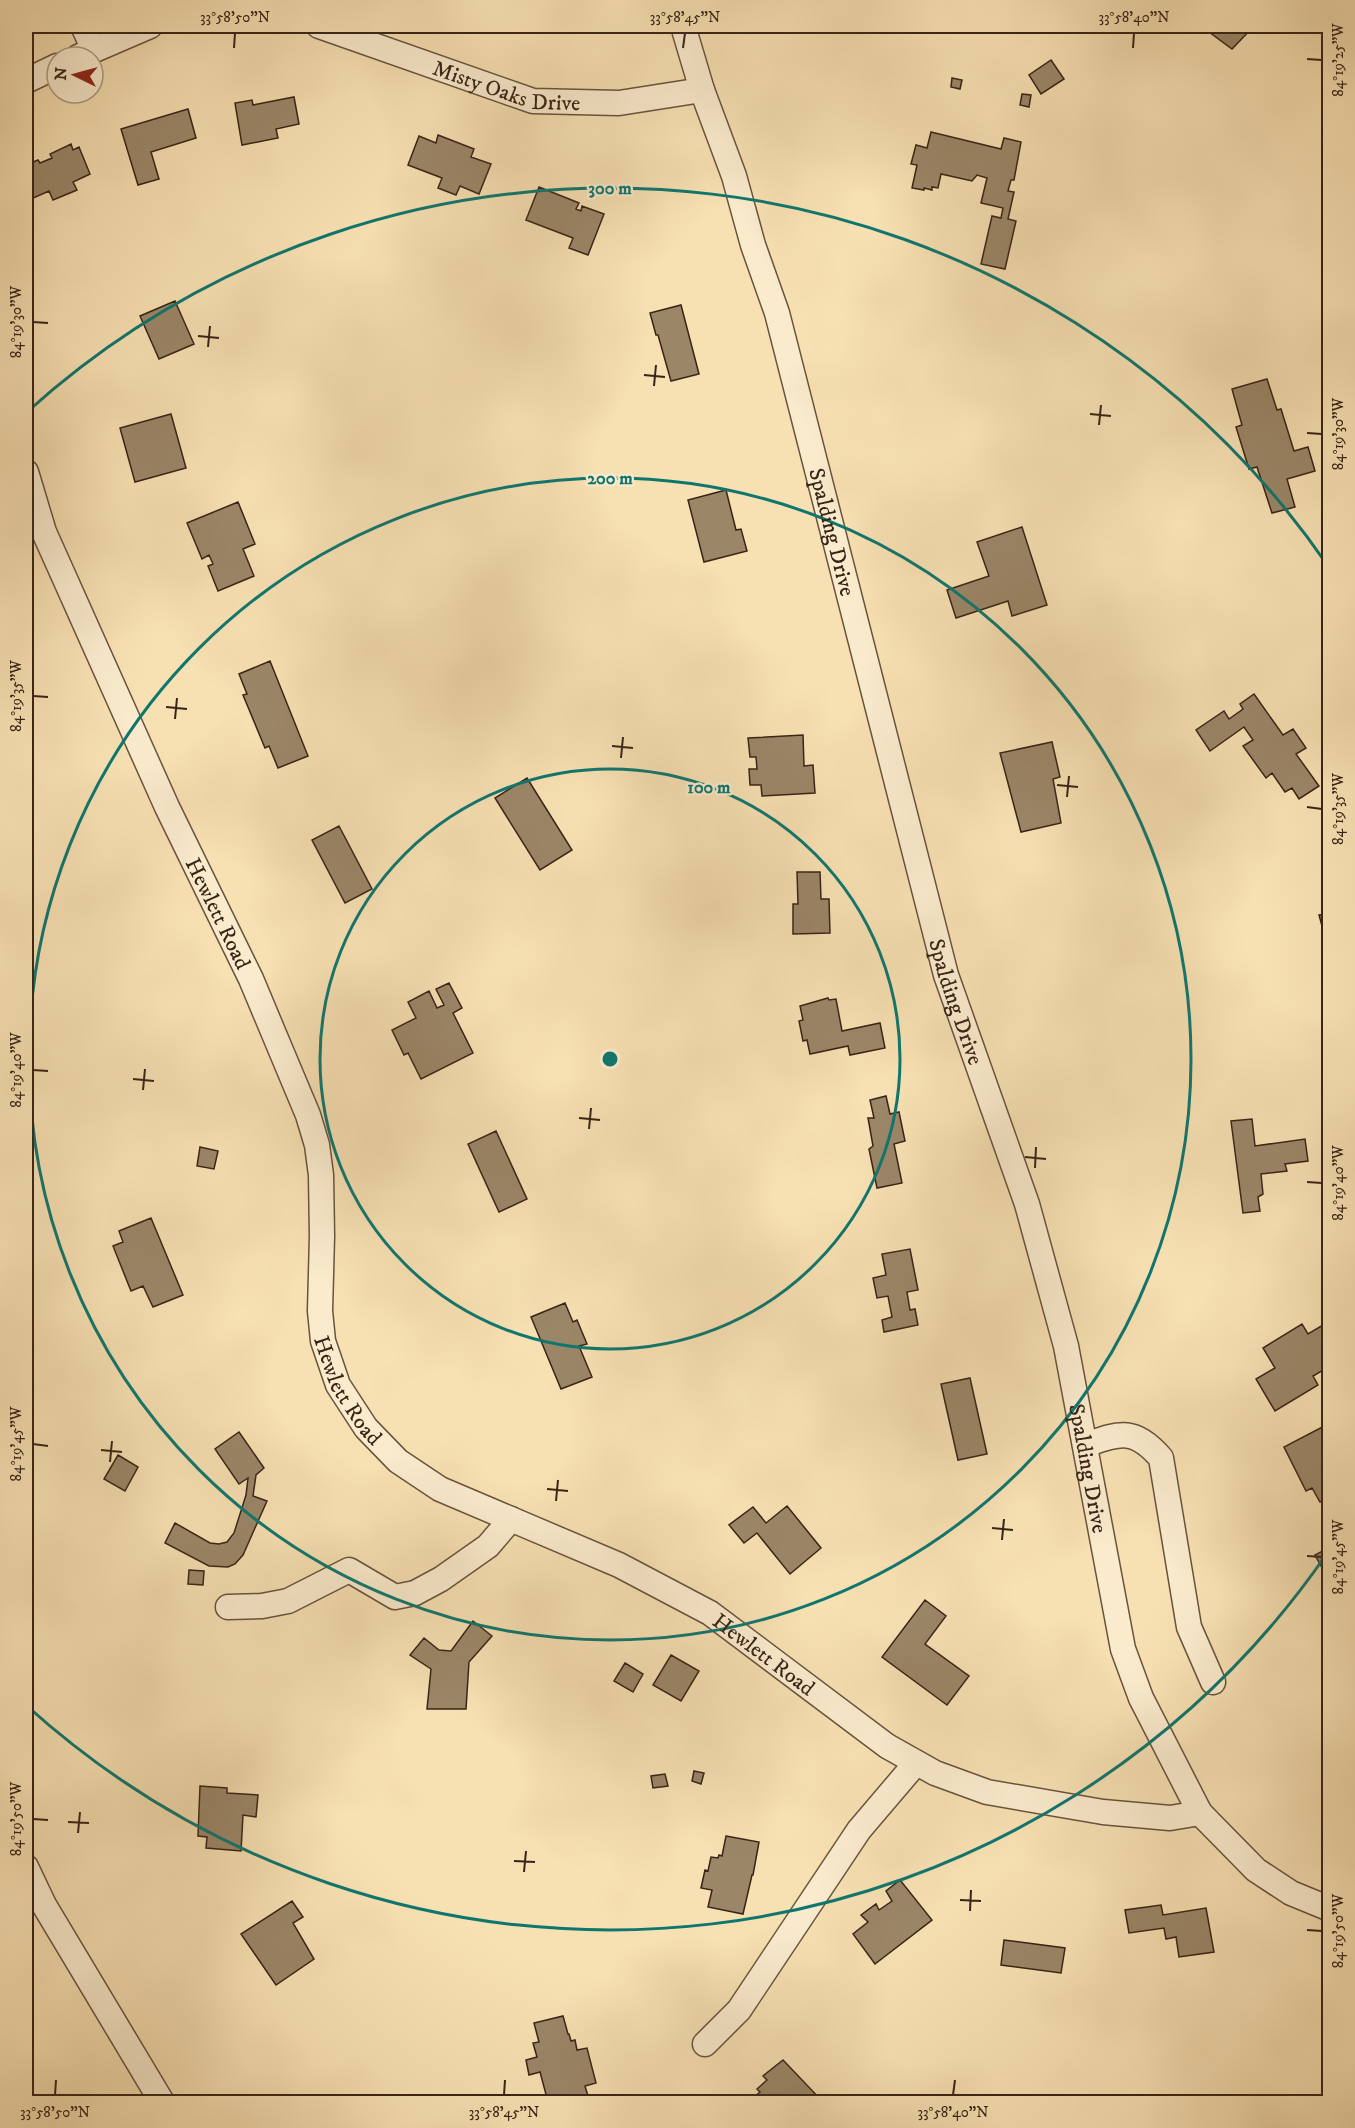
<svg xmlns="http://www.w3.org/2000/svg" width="1355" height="2128" font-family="'IM FELL DW Pica',serif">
<rect width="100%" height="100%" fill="#f7e0b2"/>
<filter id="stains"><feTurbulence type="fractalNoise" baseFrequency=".00333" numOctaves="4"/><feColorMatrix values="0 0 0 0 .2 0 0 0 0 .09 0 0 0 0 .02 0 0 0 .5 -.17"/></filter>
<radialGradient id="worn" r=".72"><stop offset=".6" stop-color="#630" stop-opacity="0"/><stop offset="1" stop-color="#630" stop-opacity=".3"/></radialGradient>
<!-- building -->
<path fill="#9b8668" stroke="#382417" stroke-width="1.5" d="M1201 26H1254L1232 49Z
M1051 60 1064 79 1041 94 1029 75Z
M952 78 962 80 960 89 951 87Z
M1022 94 1031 95 1029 107 1020 105Z
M294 97 299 124 276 129 278 138 242 145 235 103 252 100 253 105Z
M188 109 196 138 151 152 159 179 138 185 121 129Z
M931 132 1001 149 1004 138 1021 142 1014 180H1011L1008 191 1014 192 1008 219 1016 221 1005 269 981 264 992 216 1001 218 1003 208 981 203 987 178 977 175 972 181 941 174 938 188 932 187V190L924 188V190L912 188 917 165 911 164 916 145 927 148Z
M438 135 474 149 471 157 491 164 479 194 460 186 456 195 438 188 442 178 408 165 419 136 436 143Z
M71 144 73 150 79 147 90 174 73 182 77 190 53 200 49 191 31 199 26 187V165L38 160 40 163 52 158 50 154Z
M539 187 579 203 576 209 581 211 582 206 604 214 588 255 569 248 573 238 526 220Z
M175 301 194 344 159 359 140 316Z
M681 305 699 374 671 381 658 335H656L650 313Z
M1267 379 1277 410 1281 409 1294 451 1308 447 1315 471 1287 479 1295 507 1272 513 1257 467 1249 469 1236 427 1242 425 1232 389Z
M171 414 186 468 135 482 120 428Z
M726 490 736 530 741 529 747 551 704 562 688 500Z
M238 502 255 544 243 549 254 576 218 591 208 566 213 564 209 555 202 559 187 523Z
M1022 527 1047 605 1012 616 1008 601 956 618 947 590 989 576 977 542Z
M270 661 308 756 278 768 269 746 265 748 243 695 247 694 239 674Z
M1254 694 1283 735 1293 729 1306 748 1296 754 1319 786 1299 799 1292 788 1285 792 1272 773 1266 778 1243 746 1253 740 1244 727 1210 751 1196 730 1224 711 1229 719 1243 709 1240 704Z
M803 735 804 766 813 765 815 793 762 796 761 785H750L749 769H757L756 757H750L748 738Z
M1052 742 1060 777 1053 779 1061 823 1021 832 1000 753Z
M527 778 572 850 540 870 495 798Z
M339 826 372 889 345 903 312 840Z
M797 872H820L821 899H829L830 933 793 934V904H798Z
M1330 914V956L1319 915Z
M449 983 462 1008 453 1013 473 1053 421 1079 408 1053 404 1055 392 1030 416 1018 408 1002 429 991 437 1008 444 1005 436 989Z
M828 998 829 1000 836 999 842 1031 880 1023 885 1048 850 1055 848 1046 810 1054 807 1040 803 1041 799 1021 803 1020 800 1006Z
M886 1096 890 1114 899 1112 905 1141 894 1144 902 1183 877 1188 869 1149 873 1146 868 1118H874L870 1100Z
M1252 1119 1255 1146 1305 1139 1308 1161 1285 1164 1287 1171 1261 1174 1263 1194 1258 1197 1260 1211 1243 1213 1231 1121Z
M496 1131 527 1199 499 1212 468 1144Z
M200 1147 218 1151 214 1169 197 1166Z
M151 1218 183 1295 153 1307 143 1286 131 1291 113 1246 123 1242 119 1231Z
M910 1249 918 1290 907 1292 910 1310 915 1309 918 1325 884 1332 882 1320 892 1317 888 1296 877 1298 873 1278 886 1275 882 1254Z
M565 1303 573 1322 577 1320 587 1344 579 1346 592 1377 561 1389 531 1317Z
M1328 1322 1330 1366 1313 1376 1318 1385 1275 1411 1256 1379 1275 1368 1263 1348 1302 1324 1308 1334Z
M970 1378 987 1454 958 1460 941 1384Z
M1330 1423V1497L1320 1502 1312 1488 1306 1491 1284 1447Z
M239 1432 264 1468 256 1475 253 1496 267 1501 243 1555 235 1564 228 1567 209 1566 165 1543 175 1523 210 1543 219 1544 227 1542 234 1533 246 1495 248 1478 239 1484 215 1449Z
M118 1455 138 1467 125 1491 104 1479Z
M787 1506 821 1548 790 1574 757 1533 744 1543 729 1525 753 1507 766 1523Z
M1330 1547V1582L1315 1555Z
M189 1570 204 1571 203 1585 188 1584Z
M925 1600 946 1616 925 1644 969 1676 947 1705 882 1657Z
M473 1621 492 1636 469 1662 466 1709H427L431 1669 410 1655 424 1638 439 1650 451 1651Z
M671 1655 699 1671 681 1701 653 1685Z
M625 1663 643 1674 633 1692 614 1681Z
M694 1771 704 1773 701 1784 692 1781Z
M665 1774 668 1786 653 1788 651 1776Z
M200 1786 227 1788V1793L258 1795 256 1817 243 1815 241 1851 206 1848 207 1837 198 1836Z
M726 1836 759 1842 753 1875H752L743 1914 708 1907 712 1890 701 1888 705 1870 708 1871 711 1857 718 1858 719 1855 722 1856Z
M900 1880 932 1920 875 1964 853 1934 868 1922 861 1915 876 1904 879 1910 892 1901 886 1891Z
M292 1901 303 1917 293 1923 314 1959 276 1985 241 1934Z
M1161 1905 1163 1915 1206 1908 1214 1952 1179 1957 1176 1937 1166 1939 1164 1928 1129 1933 1125 1910Z
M1004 1940 1065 1948 1061 1973 1001 1965Z
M563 2016 568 2034H569L571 2041 575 2040 577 2050 587 2048 596 2083 585 2086 588 2096 548 2102 540 2072 529 2075 526 2060 537 2057 533 2043 539 2042 534 2023Z
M783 2060 823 2102H748L760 2092 757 2089 767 2080 763 2076Z
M1126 2095 1132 2102H1116Z"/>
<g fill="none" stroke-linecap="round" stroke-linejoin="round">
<!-- minor casing -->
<g stroke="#68533e" stroke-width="27">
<g id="minor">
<path d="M83 26 94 50"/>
<path id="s1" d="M319 26 533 101 619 103 702 90"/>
<path id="s2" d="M683 26 702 90 734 176 753 245 777 313 946 975 1027 1204 1066 1346 1123 1649 1141 1698 1200 1813 1256 1870 1291 1893 1330 1909"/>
<path d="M78 57 150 26"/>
<path d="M26 81 57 66"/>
<path id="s3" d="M26 472 44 532 167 807 251 979 308 1115 317 1145 321 1175 322 1236 320 1311 323 1341 338 1385 366 1428 398 1461 440 1489 619 1565 710 1613 887 1746 935 1773 987 1792 1103 1812 1170 1818 1200 1813"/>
<path d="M1085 1445C1120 1433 1134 1427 1161 1458L1189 1627 1213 1682"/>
<path d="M228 1607 262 1606 288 1601 349 1570 395 1597 415 1593 441 1579 488 1546 511 1519"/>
<path d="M26 1867 44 1905 162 2102"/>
<path d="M705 2044 739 2010 859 1830 916 1763"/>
</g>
</g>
<!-- minor -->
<use href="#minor" stroke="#faebcd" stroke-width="24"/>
</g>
<!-- ticks -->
<path fill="none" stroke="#382417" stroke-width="2" d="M234 48 235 33M683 48 685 33M1133 48 1134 33M1307 59 1322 60M33 322 48 323M198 336 219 338M208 347 210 326M644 375 665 377M654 386 656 365M1090 414 1111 416M1099 425 1101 405M1307 433 1322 434M33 696 48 697M166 707 187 709M175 719 177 698M612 746 633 748M621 758 623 737M1057 785 1078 787M1067 797 1069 776M1307 807 1322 809M33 1070 48 1071M133 1079 154 1081M143 1090 145 1069M579 1118 600 1120M589 1129 591 1108M1025 1157 1046 1159M1035 1168 1036 1147M1307 1182 1322 1183M33 1444 48 1446M101 1450 122 1452M110 1462 112 1441M547 1489 568 1491M556 1501 558 1480M992 1528 1013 1530M1002 1540 1004 1519M1307 1556 1322 1557M33 1819 48 1820M68 1822 89 1823M78 1833 80 1812M514 1861 535 1862M524 1872 526 1851M960 1900 981 1901M970 1911 971 1890M1307 1930 1322 1931M55 2095 56 2080M504 2095 505 2080M953 2095 955 2080"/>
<!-- distance rings -->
<g fill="none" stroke="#0f766e" stroke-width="3">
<circle cx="610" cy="1059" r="290"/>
<circle cx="610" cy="1059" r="581"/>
<path d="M1328 1552A871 871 0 0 1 27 1706M27 412A871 871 0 0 1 1328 566"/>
</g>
<g text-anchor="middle" stroke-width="4.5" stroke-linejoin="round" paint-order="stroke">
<!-- street labels -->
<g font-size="22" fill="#382417" stroke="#faebcd">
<text dy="8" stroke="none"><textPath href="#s1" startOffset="198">Misty Oaks Drive</textPath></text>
<text dy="8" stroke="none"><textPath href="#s2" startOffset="528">Spalding Drive</textPath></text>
<text dy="8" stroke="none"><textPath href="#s3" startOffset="482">Hewlett Road</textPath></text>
<text dy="8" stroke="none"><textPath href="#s2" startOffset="1014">Spalding Drive</textPath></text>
<text dy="8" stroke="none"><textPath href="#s3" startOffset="986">Hewlett Road</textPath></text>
<text dy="8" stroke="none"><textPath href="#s2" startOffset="1500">Spalding Drive</textPath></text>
<text dy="8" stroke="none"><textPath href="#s3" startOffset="1490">Hewlett Road</textPath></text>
</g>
</g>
<circle cx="610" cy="1059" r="9" fill="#0f766e" stroke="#faebcd" stroke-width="3"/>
<g font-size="18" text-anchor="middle" font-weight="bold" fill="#0f766e" stroke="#faebcd" stroke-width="4.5" stroke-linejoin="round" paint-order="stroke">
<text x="610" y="194">300 m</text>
<text x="610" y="484">200 m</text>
<text x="709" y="793">100 m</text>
</g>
<!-- margin -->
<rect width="1355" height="2128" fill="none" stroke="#f7e0b2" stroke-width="66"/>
<!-- north arrow -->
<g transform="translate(75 75) rotate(275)"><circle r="28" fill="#faebcd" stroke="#ac9b84" stroke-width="1.5"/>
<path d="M0-4.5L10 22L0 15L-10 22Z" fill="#8f2418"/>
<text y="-9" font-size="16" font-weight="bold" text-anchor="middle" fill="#382417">N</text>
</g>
<rect x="33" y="33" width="1289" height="2062" fill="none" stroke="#382417" stroke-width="2"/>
<g font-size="15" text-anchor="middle" fill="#382417">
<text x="235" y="22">33°58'50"N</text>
<text x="685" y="22">33°58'45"N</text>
<text x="1134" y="22">33°58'40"N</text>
<text transform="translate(1338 60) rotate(-90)" y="5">84°19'25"W</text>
<text transform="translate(16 322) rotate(-90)" y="5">84°19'30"W</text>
<text transform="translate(1338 434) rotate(-90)" y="5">84°19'30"W</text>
<text transform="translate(16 696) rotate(-90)" y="5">84°19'35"W</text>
<text transform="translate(1338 809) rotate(-90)" y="5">84°19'35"W</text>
<text transform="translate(16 1070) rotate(-90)" y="5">84°19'40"W</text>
<text transform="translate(1338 1183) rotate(-90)" y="5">84°19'40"W</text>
<text transform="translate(16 1444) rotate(-90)" y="5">84°19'45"W</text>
<text transform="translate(1338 1557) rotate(-90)" y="5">84°19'45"W</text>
<text transform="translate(16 1819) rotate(-90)" y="5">84°19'50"W</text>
<text transform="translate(1338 1931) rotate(-90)" y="5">84°19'50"W</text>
<text x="55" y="2117">33°58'50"N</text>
<text x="504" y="2117">33°58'45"N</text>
<text x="953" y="2117">33°58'40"N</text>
</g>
<rect width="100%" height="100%" filter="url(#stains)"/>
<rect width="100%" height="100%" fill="url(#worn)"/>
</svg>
